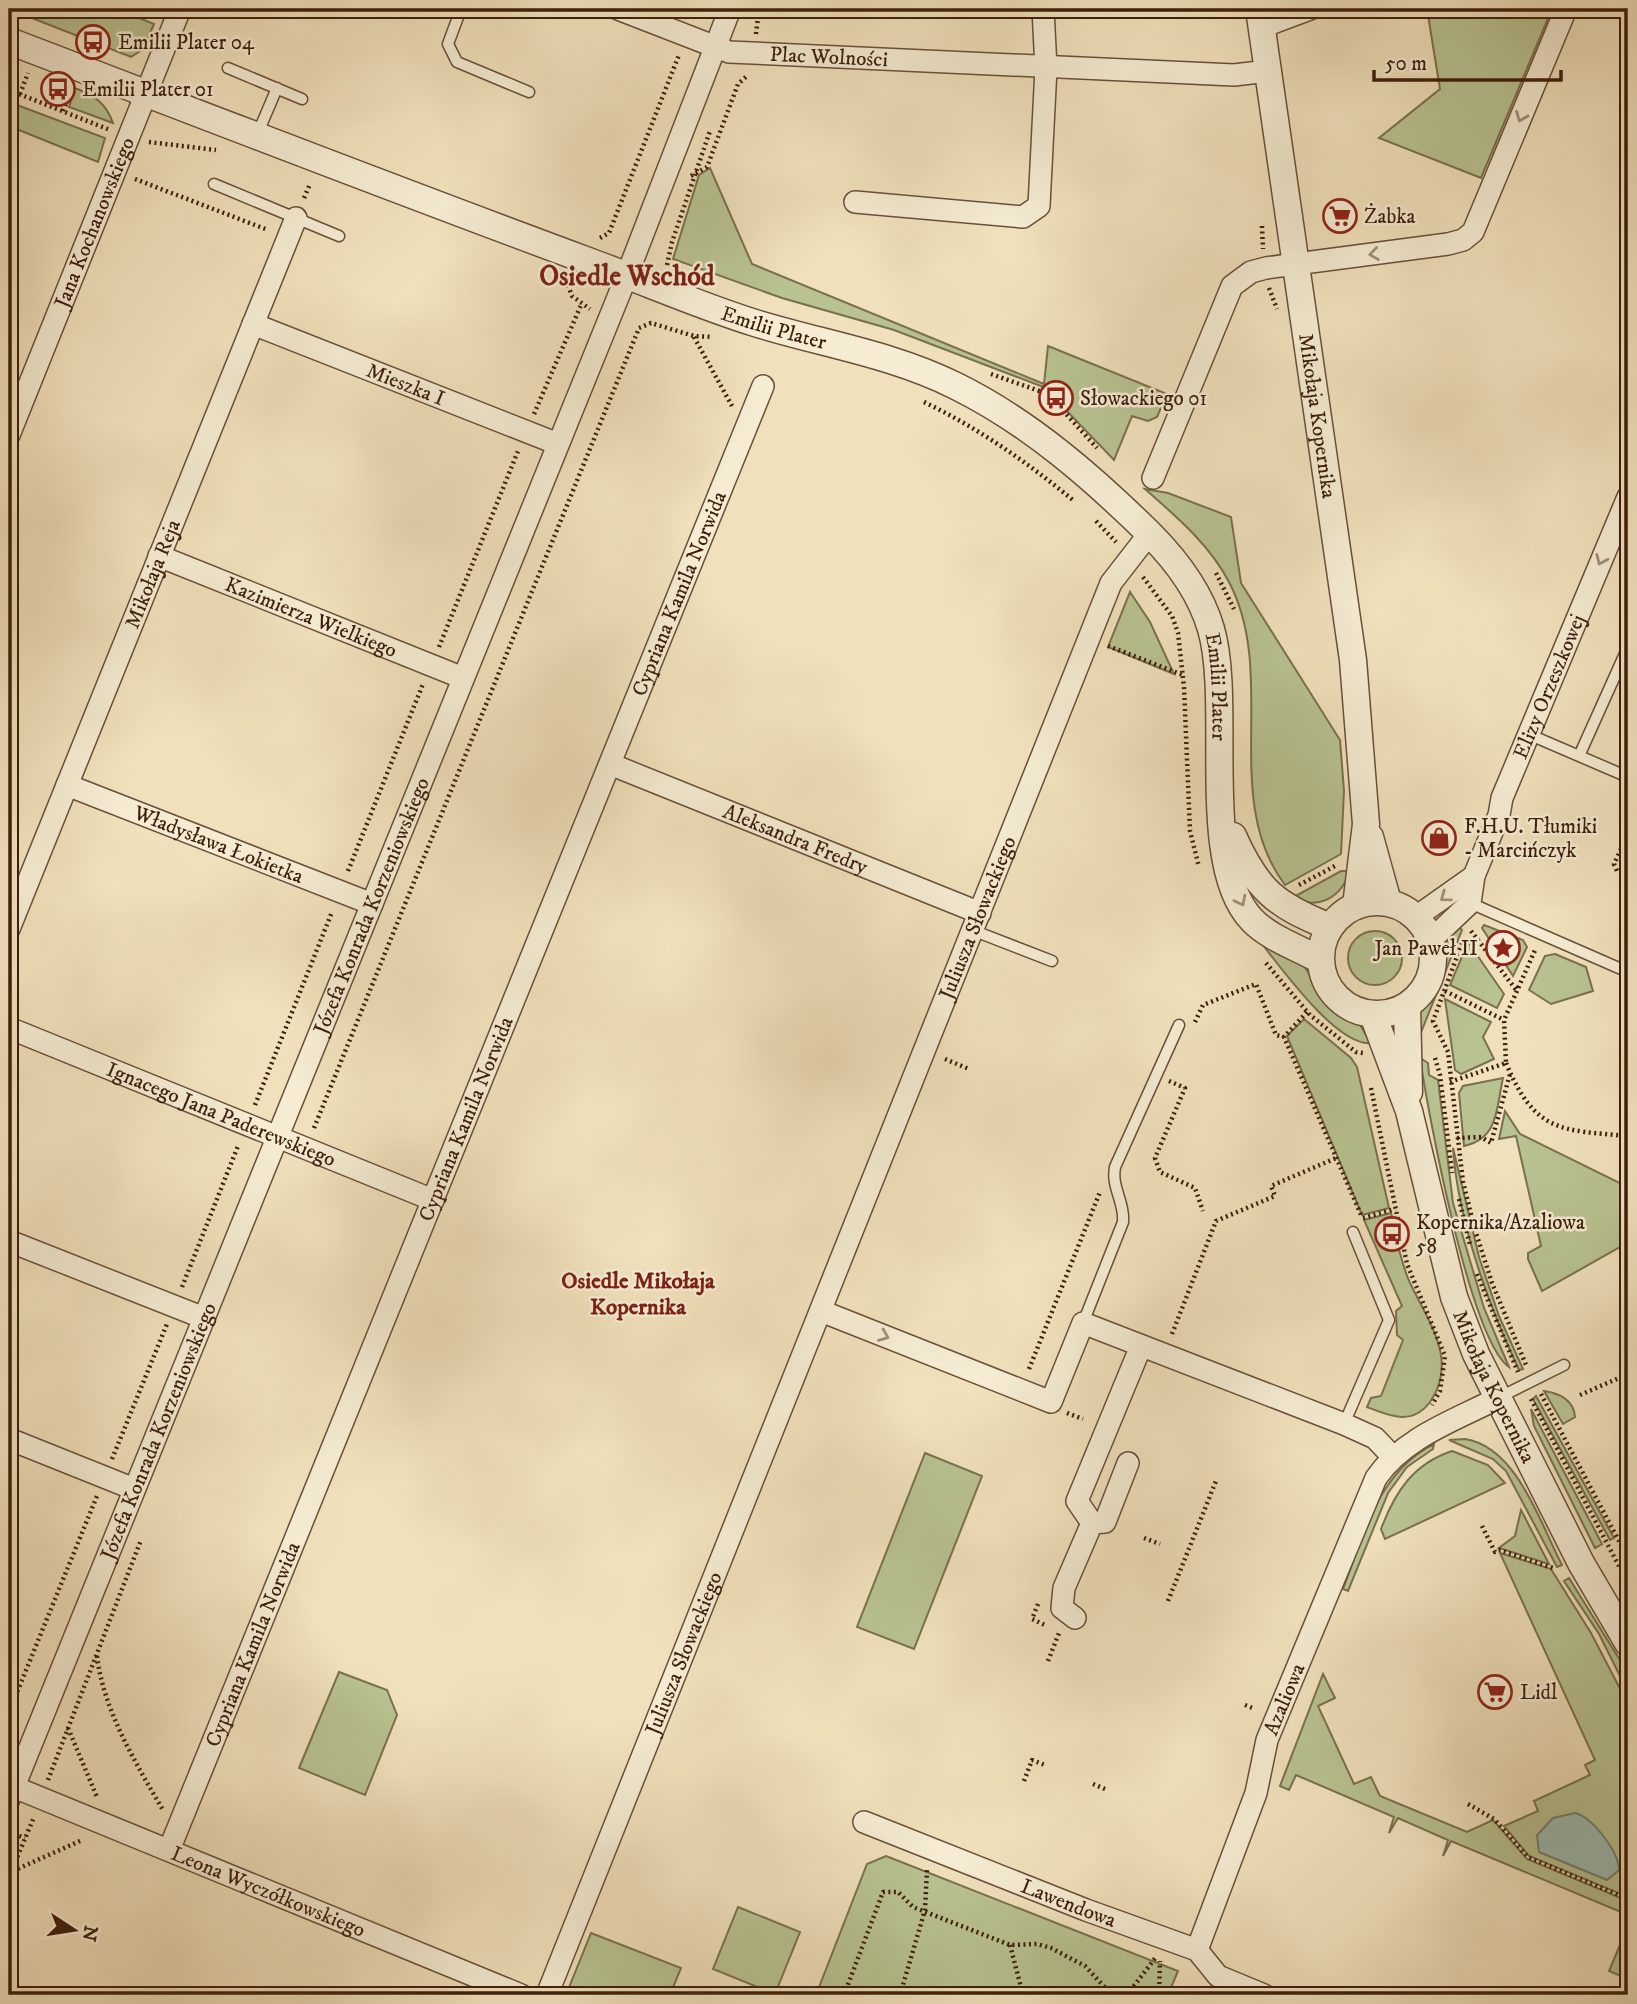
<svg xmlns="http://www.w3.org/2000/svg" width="1637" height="2004" font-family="'IM FELL DW Pica',serif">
<rect width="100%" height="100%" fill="#f0e1bc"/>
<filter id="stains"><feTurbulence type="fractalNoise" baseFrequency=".00286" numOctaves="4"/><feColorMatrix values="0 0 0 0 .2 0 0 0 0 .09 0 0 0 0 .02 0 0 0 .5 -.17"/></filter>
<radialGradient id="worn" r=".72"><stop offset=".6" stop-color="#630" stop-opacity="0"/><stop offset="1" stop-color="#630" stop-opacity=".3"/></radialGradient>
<!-- green -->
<path fill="#b8c391" stroke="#7a704f" stroke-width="2" d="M9 9H117L154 24 143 49 131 57Z
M1427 9H1552L1481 178 1379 138 1440 89Z
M75 88C95 96 106 103 113 123L69 107Z
M9 102 105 138 98 162 9 126Z
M710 168 752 264 1044 384 1048 346 1167 394 1157 417 1148 421 1132 416 1114 460 1065 409 1068 404 1046 388 894 330 782 298 673 259 699 175Z
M1145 489 1168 493 1231 517 1241 583 1340 740 1344 791 1341 854 1285 885C1220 799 1278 678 1230 584 1211 546 1177 517 1145 489Z
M1130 592 1150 622 1174 674 1108 647Z
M1341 871H1350C1341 898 1319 910 1292 898Z
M1484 925 1523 940 1527 947 1513 976 1482 928Z
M1459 927 1462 930 1420 1035 1417 1015 1436 982 1448 939Z
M1348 958a27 27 0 1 1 54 0a27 27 0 1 1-54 0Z
M1468 942 1504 994 1497 1008 1450 985Z
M1262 944 1302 963 1327 1001 1360 1025 1371 1043C1338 1047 1282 969 1262 944Z
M1555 954 1586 967 1593 991 1551 1004 1529 990 1545 956Z
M1445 999 1491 1022 1483 1037 1494 1059 1461 1074 1455 1070Z
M1304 1019 1351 1058 1357 1067 1389 1208 1362 1215 1287 1036Z
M1420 1058 1428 1063 1429 1075 1438 1080 1453 1203 1484 1308 1509 1367C1470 1340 1428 1112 1420 1058Z
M1503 1078C1496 1109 1499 1138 1464 1146L1459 1093 1463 1086Z
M1505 1111 1520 1134 1628 1187V1249L1622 1246 1542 1291 1528 1259V1253L1541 1246 1516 1136 1499 1139Z
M1453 1148 1479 1257 1499 1316 1523 1369 1519 1370C1488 1304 1458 1221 1453 1148Z
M1391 1213 1394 1224 1385 1227 1390 1247 1398 1246C1402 1260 1405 1274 1412 1287 1430 1324 1458 1362 1430 1402 1412 1426 1390 1416 1367 1407L1371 1398 1381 1396 1403 1340 1397 1335 1396 1311 1402 1306 1364 1220Z
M1544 1391C1559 1393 1574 1400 1575 1417L1563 1424Z
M1536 1396 1614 1538 1610 1540 1533 1399Z
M1531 1409 1602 1544 1595 1548 1534 1426Z
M1465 1439C1517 1447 1540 1523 1562 1565L1557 1567 1506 1471 1493 1459 1449 1440Z
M1434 1444 1433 1449 1407 1467 1388 1493 1348 1591 1343 1589C1364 1534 1378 1472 1434 1444Z
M1452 1451 1488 1465 1505 1483 1385 1539 1381 1529C1395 1492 1413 1464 1452 1451Z
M925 1453 982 1476 914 1649 857 1627Z
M1521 1510 1549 1564 1499 1548 1515 1536Z
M1500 1553 1551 1569 1591 1633 1628 1704V1897L1529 1856 1504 1826 1538 1811 1534 1801 1590 1775 1585 1765 1595 1760Z
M1569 1578 1628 1673V1692L1599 1634 1564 1581Z
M339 1672 387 1690 397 1715 365 1795 299 1768Z
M1323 1674 1335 1698 1318 1706 1354 1784 1371 1777 1380 1796 1467 1832 1493 1820 1527 1859 1628 1901V1915L1451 1841 1443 1856 1448 1840 1398 1818 1389 1833 1394 1817 1296 1775 1289 1790 1280 1786Z
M886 1856 1178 1971 1168 1995H816L867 1864Z
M738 1907 800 1932 775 1994 713 1969Z
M1628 1926V1979L1609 1971Z
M591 1933 681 1968 670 1995H566Z"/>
<!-- water -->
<path fill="#9bbcb5" stroke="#757d72" stroke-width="2" d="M1575 1813C1592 1817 1619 1852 1619 1870L1607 1880 1539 1852 1537 1835 1553 1818Z"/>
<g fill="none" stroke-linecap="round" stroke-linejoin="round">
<!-- service casing -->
<g stroke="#6a4f39" stroke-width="13">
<path id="service" d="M461 9 448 44 457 62 529 92
M228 68 302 99
M257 135 277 88
M214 184 339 236
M1528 734 1628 777
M1579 756 1628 647
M1470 903 1628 972
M972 930 1052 961
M1083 1323 1123 1222C1125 1202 1111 1188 1115 1167L1179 1025
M1498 1398 1564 1365
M1344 1424 1389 1320 1353 1232"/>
</g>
<!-- minor casing -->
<g stroke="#6a4f39" stroke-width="24">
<g id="minor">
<path id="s1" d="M618 9 729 52 1234 75 1268 71"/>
<path d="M1262 27 1310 9"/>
<path d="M855 202 1023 217 1039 206 1046 68 1043 9"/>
<path id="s2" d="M253 324 558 444"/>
<path id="s3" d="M9 435 180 9"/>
<path d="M1153 478 1232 286 1251 272 1266 268 1448 244 1463 240 1473 232 1566 9"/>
<path id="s4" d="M159 556 463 678"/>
<path id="s5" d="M610 764 980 913"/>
<path id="s6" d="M67 785 372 904"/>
<path d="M1416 917 1474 876"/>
<path id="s7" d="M9 929 296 218"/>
<path id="s8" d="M1431 940 1470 903 1474 876 1499 815 1502 798 1628 497"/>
<path id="s9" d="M9 1028 433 1200"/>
<path d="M9 1241 204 1318"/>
<path d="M821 1311 1051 1402 1083 1323 1344 1424 1375 1438 1392 1456"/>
<path d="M9 1439 134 1489"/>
<path d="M1092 1523 1077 1501 1141 1346"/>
<path d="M1075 1618 1062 1608 1064 1588 1092 1523 1105 1522 1128 1463"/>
<path id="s10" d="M14 1787 521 1995"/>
<path id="s11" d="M9 1799 627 275 730 9"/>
<path id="s12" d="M864 1822 1086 1910 1197 1950 1218 1976 1264 1995"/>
<path id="s13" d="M169 1850 763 386"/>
<path id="s14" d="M1197 1950 1256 1793 1267 1740 1376 1478C1404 1437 1456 1420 1498 1398"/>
<path id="s15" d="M547 1995 1111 583 1149 534"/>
</g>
</g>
<!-- tertiary casing -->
<g stroke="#6a4f39" stroke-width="29">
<g id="tertiary">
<path id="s16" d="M1259 9 1353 660 1366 824 1356 906"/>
<path id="s17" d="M9 41C203 115 396 190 591 262 646 282 700 306 755 323 823 344 892 354 956 386 1029 422 1092 477 1150 534 1177 561 1200 591 1211 629 1233 704 1198 864 1252 920 1269 938 1299 948 1320 960"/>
<path d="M1233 836C1257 890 1275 905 1330 927"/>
<path d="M1370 837 1388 902"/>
<circle cx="1377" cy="958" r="56"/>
<path d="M1407 1006 1409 1092"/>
<path id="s18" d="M1373 1015 1409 1111 1454 1297 1476 1354 1581 1563 1628 1643"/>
</g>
</g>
<!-- path -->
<path stroke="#3d1e0d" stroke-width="4.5" stroke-dasharray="2 3.5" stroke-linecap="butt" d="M756 34 759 9
M9 90 110 130
M20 94 28 73
M63 111 72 89
M149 142 216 150
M691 176 707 167 738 84 748 75
M135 179 268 230
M304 198 310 184
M1262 226 1263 249
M600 238 609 233 679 55
M667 265 672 242 710 131
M566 280 572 296 590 309
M1269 288 1277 309
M694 337 732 406
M991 374 1048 394 1097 448
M924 402C978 428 1027 462 1074 501
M534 414 581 305
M1096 521 1116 542
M1216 573 1234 609
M1143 577 1172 616 1178 633 1184 687 1190 831 1199 867
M1108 646 1183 675
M439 647 518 451
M1628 834 1614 864 1617 871 1628 877
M348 871 423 684
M1299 885 1335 866
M1471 931 1517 991
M1462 943 1433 1021 1448 1052 1463 1182 1475 1230 1492 1283 1526 1365
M1266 963 1310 1015 1356 1052 1363 1053
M1445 991 1504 1020
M1307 1012 1284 1037 1362 1217
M1195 1022 1203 1005 1256 984 1276 1035 1284 1037
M1435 1058 1440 1075 1452 1173
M945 1059 969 1069
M1506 1063C1535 1133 1561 1130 1628 1136
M1169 1081 1185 1088 1155 1158 1160 1172 1195 1188 1203 1211
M1450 1082 1506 1063 1504 1020 1536 948
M1371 1088 1407 1264 1445 1356 1440 1391 1432 1405
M255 1105 332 912
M314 1128 639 328 651 323 694 336 712 337
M1457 1138 1481 1137 1491 1143 1510 1074
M1459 1199 1470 1245
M1363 1218 1395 1209
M1477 1274 1518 1372
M182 1287 238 1146
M1172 1334 1216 1221 1275 1196 1271 1186 1336 1158
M1029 1369 1100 1192
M1541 1394 1620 1543 1628 1565
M1580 1395 1628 1374
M1531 1399 1620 1568 1628 1575
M1067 1413 1083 1419
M112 1459 167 1324
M1482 1526 1495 1552 1500 1550 1553 1568
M1144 1538 1160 1544
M1168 1601 1216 1481
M1038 1604 1032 1619 1047 1626
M97 1656C103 1709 136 1764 163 1810
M1048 1661 1059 1633
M1245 1705 1255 1709
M9 1712 97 1496
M68 1728 97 1797
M48 1780 141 1540
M1024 1781 1032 1760 1045 1765
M1093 1784 1105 1789
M1468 1804 1494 1819 1528 1857 1628 1899
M9 1832 25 1838
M13 1871 82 1840
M9 1877 34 1817
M1010 1945 1023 1995
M844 1995 883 1892H898L913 1907 1010 1945 1037 1944 1051 1948 1085 1966 1112 1995
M900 1995 925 1910 927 1870
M1127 1995 1156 1957
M1159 1995 1160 1961
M1393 1995 1396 1988"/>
<!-- service -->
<use href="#service" stroke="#f5ecd3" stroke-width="10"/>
<!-- minor -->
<use href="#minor" stroke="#f5ecd3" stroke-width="21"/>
<!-- tertiary -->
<use href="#tertiary" stroke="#f5ecd3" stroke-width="26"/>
</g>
<!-- one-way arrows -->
<defs><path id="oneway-chevron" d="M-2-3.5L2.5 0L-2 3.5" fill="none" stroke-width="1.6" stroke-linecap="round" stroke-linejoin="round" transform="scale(1.75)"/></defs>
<g stroke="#a28f7a">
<use href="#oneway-chevron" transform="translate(1521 117) rotate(112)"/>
<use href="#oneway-chevron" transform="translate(1374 254) rotate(172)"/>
<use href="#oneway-chevron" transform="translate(1601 560) rotate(114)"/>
<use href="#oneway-chevron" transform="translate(1445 897) rotate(144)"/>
<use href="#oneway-chevron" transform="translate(1241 901) rotate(63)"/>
<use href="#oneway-chevron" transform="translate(884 1336) rotate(22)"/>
</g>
<!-- icons -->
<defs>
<g id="bus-ring" transform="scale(1.75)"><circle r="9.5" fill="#f5ecd3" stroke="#8f2418" stroke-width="1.5"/><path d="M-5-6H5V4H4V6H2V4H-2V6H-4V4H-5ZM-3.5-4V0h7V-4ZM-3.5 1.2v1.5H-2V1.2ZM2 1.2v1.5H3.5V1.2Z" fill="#8f2418"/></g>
<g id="supermarket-ring" transform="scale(1.75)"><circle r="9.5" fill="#f5ecd3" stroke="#8f2418" stroke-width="1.5"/><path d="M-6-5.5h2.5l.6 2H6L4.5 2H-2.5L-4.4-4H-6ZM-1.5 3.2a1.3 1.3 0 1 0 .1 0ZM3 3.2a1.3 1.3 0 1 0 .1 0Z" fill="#8f2418"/></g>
<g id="shop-ring" transform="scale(1.75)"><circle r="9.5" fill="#f5ecd3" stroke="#8f2418" stroke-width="1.5"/><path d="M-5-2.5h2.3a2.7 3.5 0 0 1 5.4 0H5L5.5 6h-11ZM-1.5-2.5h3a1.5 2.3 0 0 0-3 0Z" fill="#8f2418"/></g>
<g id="sight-ring" transform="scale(1.75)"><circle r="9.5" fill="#f5ecd3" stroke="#8f2418" stroke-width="1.5"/><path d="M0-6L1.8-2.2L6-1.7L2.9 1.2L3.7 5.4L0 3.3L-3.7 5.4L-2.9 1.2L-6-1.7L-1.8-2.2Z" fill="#8f2418"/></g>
</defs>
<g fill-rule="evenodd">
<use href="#bus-ring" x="93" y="42"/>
<use href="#bus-ring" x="58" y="89"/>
<use href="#supermarket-ring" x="1340" y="216"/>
<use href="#bus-ring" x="1056" y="398"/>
<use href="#shop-ring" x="1439" y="838"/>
<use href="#sight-ring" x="1503" y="948"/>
<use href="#bus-ring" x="1392" y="1234"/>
<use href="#supermarket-ring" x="1495" y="1692"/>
</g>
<g text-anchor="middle" stroke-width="5" stroke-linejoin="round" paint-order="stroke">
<!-- poi labels -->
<g font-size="21" fill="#3d1e0d" stroke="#f5ecd3" text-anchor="start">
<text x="118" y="49">Emilii Plater 04</text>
<text x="82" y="96">Emilii Plater 01</text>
<text x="1364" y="223">Żabka</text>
<text x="1080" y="405">Słowackiego 01</text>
<text x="1464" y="833">F.H.U. Tłumiki<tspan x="1464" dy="24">- Marcińczyk</tspan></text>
<text x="1478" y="955" text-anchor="end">Jan Paweł II</text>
<text x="1416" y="1229">Kopernika/Azaliowa<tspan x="1416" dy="24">58</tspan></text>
<text x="1520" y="1699">Lidl</text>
</g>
<!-- street labels -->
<g font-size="21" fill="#3d1e0d" stroke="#f5ecd3">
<text dy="7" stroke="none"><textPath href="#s1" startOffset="219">Plac Wolności</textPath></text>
<text dy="7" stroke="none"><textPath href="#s3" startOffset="229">Jana Kochanowskiego</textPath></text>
<text dy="7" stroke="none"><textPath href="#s17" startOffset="817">Emilii Plater</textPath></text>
<text dy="7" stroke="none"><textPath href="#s2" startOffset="164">Mieszka I</textPath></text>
<text dy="7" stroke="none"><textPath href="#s16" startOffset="411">Mikołaja Kopernika</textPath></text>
<text dy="7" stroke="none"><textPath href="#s7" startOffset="383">Mikołaja Reja</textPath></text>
<text dy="7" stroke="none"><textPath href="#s13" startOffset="1356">Cypriana Kamila Norwida</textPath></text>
<text dy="7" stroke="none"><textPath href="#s4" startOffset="164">Kazimierza Wielkiego</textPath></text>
<text dy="7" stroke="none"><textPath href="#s8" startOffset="285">Elizy Orzeszkowej</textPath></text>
<text dy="7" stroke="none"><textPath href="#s17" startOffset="1426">Emilii Plater</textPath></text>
<text dy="7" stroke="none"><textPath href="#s5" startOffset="200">Aleksandra Fredry</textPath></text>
<text dy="7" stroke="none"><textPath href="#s6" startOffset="163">Władysława Łokietka</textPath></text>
<text dy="7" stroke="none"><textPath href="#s11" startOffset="964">Józefa Konrada Korzeniowskiego</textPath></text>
<text dy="7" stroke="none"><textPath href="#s15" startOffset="1160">Juliusza Słowackiego</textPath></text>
<text dy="7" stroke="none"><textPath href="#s9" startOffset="229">Ignacego Jana Paderewskiego</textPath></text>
<text dy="7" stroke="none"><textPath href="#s13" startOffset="789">Cypriana Kamila Norwida</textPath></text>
<text dy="7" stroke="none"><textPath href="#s18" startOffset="392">Mikołaja Kopernika</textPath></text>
<text dy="7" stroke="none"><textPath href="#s11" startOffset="397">Józefa Konrada Korzeniowskiego</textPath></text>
<text dy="7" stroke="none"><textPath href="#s13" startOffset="222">Cypriana Kamila Norwida</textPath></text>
<text dy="7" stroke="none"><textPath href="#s15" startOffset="368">Juliusza Słowackiego</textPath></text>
<text dy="7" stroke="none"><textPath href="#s14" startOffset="266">Azaliowa</textPath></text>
<text dy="7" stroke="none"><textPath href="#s10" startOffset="275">Leona Wyczółkowskiego</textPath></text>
<text dy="7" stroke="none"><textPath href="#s12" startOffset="220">Lawendowa</textPath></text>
</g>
<!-- neighbourhood labels -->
<g font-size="23" font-weight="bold" fill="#7a1f14" stroke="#f5ecd3">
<text x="638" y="1288">Osiedle Mikołaja<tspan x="638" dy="26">Kopernika</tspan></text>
</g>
<!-- district labels -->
<g font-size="28" font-weight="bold" fill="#7a1f14" stroke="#f5ecd3">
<text x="627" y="285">Osiedle Wschód</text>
</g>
</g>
<!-- margin -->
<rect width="1637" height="2004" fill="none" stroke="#f0e1bc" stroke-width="35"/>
<rect x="10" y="10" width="1616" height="1983" fill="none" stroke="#3d1e0d" stroke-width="3.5"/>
<rect x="18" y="18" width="1602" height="1969" fill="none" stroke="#3d1e0d" stroke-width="2"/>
<!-- north arrow -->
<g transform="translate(74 1930) rotate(102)" stroke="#f5ecd3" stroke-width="5" paint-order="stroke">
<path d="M0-5L12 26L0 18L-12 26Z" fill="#3d1e0d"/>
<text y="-10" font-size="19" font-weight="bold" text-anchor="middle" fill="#3d1e0d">N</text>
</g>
<!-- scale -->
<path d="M1374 70v10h187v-10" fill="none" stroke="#3d1e0d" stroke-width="3.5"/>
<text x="1385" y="70" font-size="21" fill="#3d1e0d" stroke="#f5ecd3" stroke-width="5" paint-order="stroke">50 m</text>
<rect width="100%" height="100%" filter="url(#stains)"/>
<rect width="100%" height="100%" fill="url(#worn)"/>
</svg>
